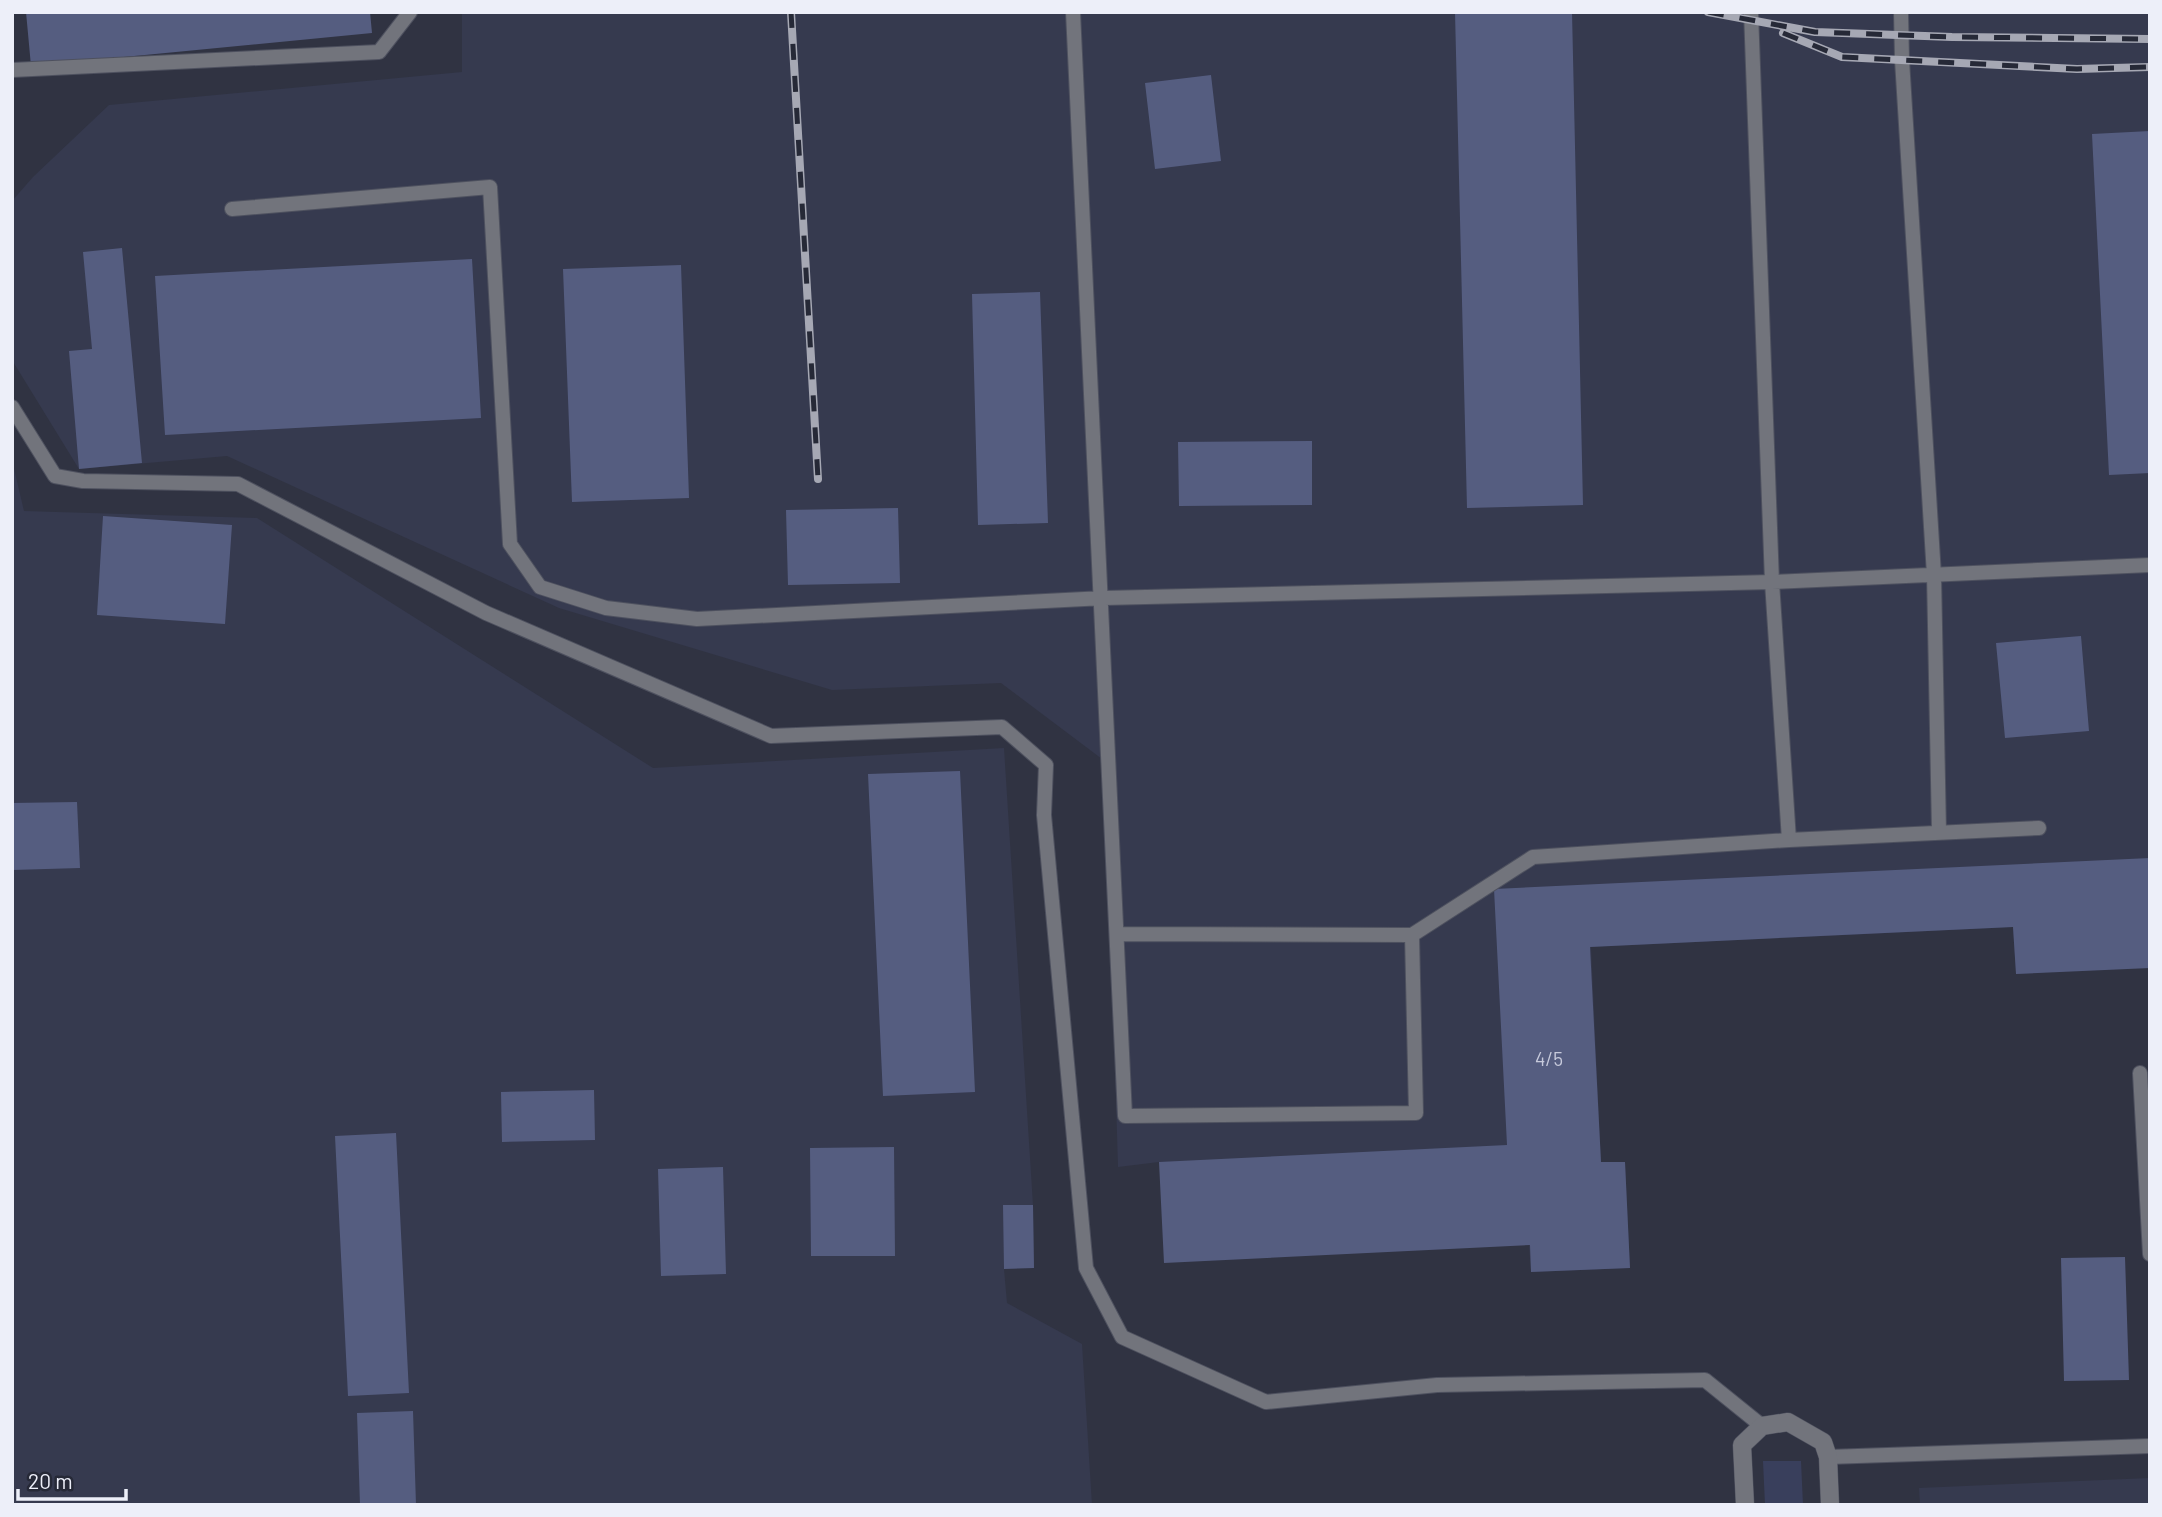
<svg xmlns="http://www.w3.org/2000/svg" width="2162" height="1517" font-family="Barlow,sans-serif">
<rect width="100%" height="100%" fill="#303342"/>
<!-- built -->
<path fill="#363a4f" d="M462 12H2150V965L2016 974 2013 927 1591 947 1601 1162H1625L1630 1268 1531 1272 1529 1245 1159 1162 1118 1167 1106 762 1001 683 832 690 559 608 227 456 79 469 12 360V201L33 177 109 105 462 72Z
M12 460 24 511 257 518 653 768 1004 748 1033 1205 1034 1268 1004 1269 1007 1303 1082 1344 1092 1505H12Z
M2150 1478V1505H1920L1919 1488Z"/>
<!-- green -->
<path fill="#393f5c" d="M1763 1461H1801L1803 1505H1765Z"/>
<!-- building -->
<path fill="#555d80" d="M26 12H370L372 33 31 66Z
M1455 12H1572L1583 505 1467 508Z
M1211 75 1221 161 1155 169 1145 83Z
M2150 131V473L2109 475 2092 134Z
M122 248 142 463 79 469 69 351 92 349 83 252Z
M472 259 481 418 165 435 155 276Z
M681 265 689 498 572 502 563 269Z
M1040 292 1048 523 978 525 972 294Z
M1312 441V505L1179 506 1178 442Z
M898 508 900 583 788 585 786 510Z
M103 516 232 525 225 624 97 615Z
M2081 636 2089 731 2005 738 1996 643Z
M960 771 975 1092 883 1096 868 774Z
M77 802 80 868 12 870V803Z
M2150 858V968L2016 974 2013 927 1590 947 1601 1162H1625L1630 1268 1531 1272 1530 1245 1164 1263 1159 1162 1507 1145 1494 889Z
M594 1090 595 1140 502 1142 501 1092Z
M396 1133 409 1393 348 1396 335 1136Z
M894 1147 895 1256H811L810 1148Z
M723 1167 726 1274 661 1276 658 1169Z
M1003 1205H1033L1034 1268 1004 1269Z
M2125 1257 2129 1380 2064 1381 2061 1258Z
M413 1411 416 1505H360L357 1413Z"/>
<g fill="none" stroke-linecap="round" stroke-linejoin="round">
<!-- lane casing -->
<g stroke="#4e515f" stroke-width="16">
<path id="lane" d="M1073 12C1093 380 1110 748 1125 1116L1416 1113 1412 935 1118 934
M1751 12 1772 582 1789 840
M1901 12 1902 60 1934 575 1939 832
M12 70 379 52 410 12
M232 209 490 187 510 544 540 587 606 608 697 619 1104 598 1772 582 2150 565
M12 407 55 476 83 481 238 484 486 613 771 736 1002 727 1046 765 1044 815 1086 1268 1122 1337 1266 1402 1437 1385 1705 1380 1762 1426
M1412 935 1533 857 1789 840 2039 828
M2140 1073 2150 1254
M1828 1457 2150 1446"/>
</g>
<!-- street casing -->
<g stroke="#4e515f" stroke-width="19">
<path id="street" d="M1745 1505 1742 1445 1762 1426 1788 1422 1823 1442 1828 1457 1830 1505"/>
</g>
<!-- lane -->
<use href="#lane" stroke="#72747c" stroke-width="14"/>
<!-- street -->
<use href="#street" stroke="#72747c" stroke-width="18"/>
<!-- rail casing -->
<g stroke="#a6a8b4" stroke-width="8">
<path id="rail" d="M791 12 818 479
M1708 12 1815 32 1952 37 2150 39
M1783 33 1842 57 2077 69 2150 67"/>
</g>
<!-- rail -->
<use href="#rail" stroke="#262937" stroke-width="5" stroke-dasharray="16" stroke-linecap="butt"/>
</g>
<g text-anchor="middle" stroke-width="5" stroke-linejoin="round" paint-order="stroke">
<!-- number labels -->
<g font-size="19" fill="#c7cadb">
<text x="1549" y="1066">4/5</text>
</g>
</g>
<!-- border -->
<rect width="2162" height="1517" fill="none" stroke="#edeff9" stroke-width="28"/>
<!-- scale -->
<path d="M18 1489v10h108v-10" fill="none" stroke="#edeff9" stroke-width="3.5"/>
<text x="28" y="1489" font-size="21" fill="#edeff9" stroke="#262937" stroke-width="5" paint-order="stroke">20 m</text>
</svg>
